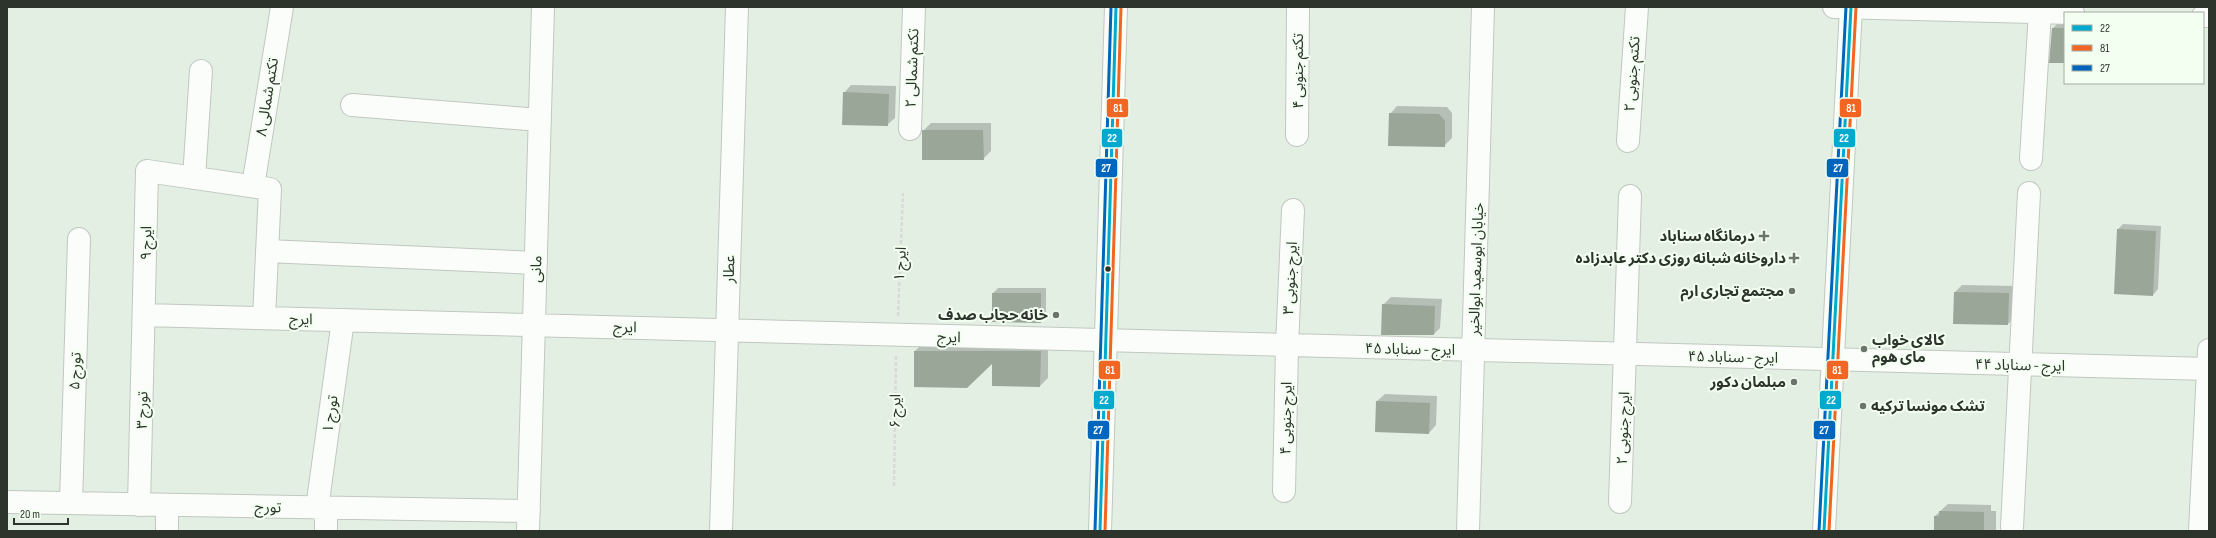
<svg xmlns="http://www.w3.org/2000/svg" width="2216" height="538" font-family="'Sofia Sans Condensed','Noto Sans Arabic',sans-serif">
<rect width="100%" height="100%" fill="#e4efe3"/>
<!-- shadow -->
<path fill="#0003" d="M2058 23H2065V62L2053 28Z
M851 85 896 86 895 118 887 125 844 93Z
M1397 106 1447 107 1452 113V138L1444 146 1390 114Z
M931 123H991V151L983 159 923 131Z
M2123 224 2161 226 2158 289 2153 295 2115 293 2118 229Z
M1962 285 2016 286 2015 317 2008 324 1955 292Z
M998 288H1046V317L1041 322 993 293Z
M1391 297 1442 299 1440 328 1433 335 1382 334 1383 305Z
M923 343 1048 344V378L1040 386 993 385V361L915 386V351Z
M1385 394 1437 396 1436 425 1429 433 1377 401Z
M1948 504 1991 505V511H1996V531H1935V516Z"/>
<!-- building -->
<path fill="#99a698" d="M2052 28H2065V63H2049Z
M843 92 889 94 888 126 842 125Z
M1389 113 1439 114 1445 121V147L1388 146Z
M922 130H983L984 160H922Z
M2117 229 2156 231 2153 296 2114 294Z
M1954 292 2009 293 2008 325 1953 324Z
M992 293H1041V323L992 322Z
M1382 304 1435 306 1434 335H1381Z
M914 351H1041L1040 387 992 386V364L967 388 914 387Z
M1376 401 1430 403 1429 434 1375 432Z
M1939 511 1984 512V531H1934V516H1939Z"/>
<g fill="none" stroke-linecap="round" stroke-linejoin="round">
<!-- minor casing -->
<g stroke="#c0c8bf" stroke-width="24">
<path id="minor" d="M1834 7 2073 13
M2203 16H2209
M352 105 540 120
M910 129 914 7
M1297 135 1298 7
M1628 141 1637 7
M2031 159 2040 12
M194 178 201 71
M253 186 282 7
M267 251 536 263
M144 315 2209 369
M1284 491 1287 346 1293 210
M7 502 529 511
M1620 502 1630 196
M71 503 79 239
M139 505 147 171 270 189 264 318
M317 508 343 320
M2012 527 2029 193
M167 531V505
M326 531V508
M528 531 543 7
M721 531 737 7
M1468 531 1483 7
M2200 531 2209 350"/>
</g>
<!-- major casing -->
<g stroke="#c0c8bf" stroke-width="24">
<path id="major" d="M1100 531 1116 7
M1824 531 1851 7"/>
</g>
<!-- path -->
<path stroke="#d7dbd6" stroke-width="2.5" stroke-dasharray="4 2" stroke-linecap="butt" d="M898 316 903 193
M894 486 896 355"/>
<!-- minor -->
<use href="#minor" stroke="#fbfdfb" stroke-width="22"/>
<!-- major -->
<use href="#major" stroke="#fbfdfb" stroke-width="22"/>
<!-- bus-1 casing -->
<g stroke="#f3fff1" stroke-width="6">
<path id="bus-1" d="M1100 531 1116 7
M1824 531 1851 7"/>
</g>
<!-- bus-2 casing -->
<g stroke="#f3fff1" stroke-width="6">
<path id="bus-2" d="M1105 531 1121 7
M1829 531 1856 7"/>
</g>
<!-- bus-3 casing -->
<g stroke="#f3fff1" stroke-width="6">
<path id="bus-3" d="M1095 531 1111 7
M1819 531 1846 7"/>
</g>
<!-- bus-1 -->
<use href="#bus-1" stroke="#00a9ce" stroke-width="3"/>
<!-- bus-2 -->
<use href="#bus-2" stroke="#f26522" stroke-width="3"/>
<!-- bus-3 -->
<use href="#bus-3" stroke="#0065bd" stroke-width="3"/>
</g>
<!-- markers -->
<g fill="#6c756b" stroke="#f3fff1" stroke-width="1.5">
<path d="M1762 230h4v4h4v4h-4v4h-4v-4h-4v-4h4z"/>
<path d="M1792 252h4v4h4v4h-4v4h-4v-4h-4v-4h4z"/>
<circle cx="1792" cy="291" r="4"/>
<circle cx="1056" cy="315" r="4"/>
<circle cx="1864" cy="349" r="4"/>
<circle cx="1794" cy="382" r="4"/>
<circle cx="1863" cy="406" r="4"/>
</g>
<circle fill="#2c342b" stroke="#f3fff1" stroke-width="1.5" cx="1108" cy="269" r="3.5"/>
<g text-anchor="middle" stroke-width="4" stroke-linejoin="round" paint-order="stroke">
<!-- street labels -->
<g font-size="15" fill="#2c342b" stroke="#f3fff1">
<text transform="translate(912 68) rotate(-88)" y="5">تکتم شمالی ۲</text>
<text transform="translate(1298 71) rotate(-90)" y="5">تکتم جنوبی ۴</text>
<text transform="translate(1632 74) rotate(-86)" y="5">تکتم جنوبی ۲</text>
<text transform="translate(267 97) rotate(-81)" y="5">تکتم شمالی ۸</text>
<text transform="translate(146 243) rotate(-89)" y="5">ایرج ۹</text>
<text transform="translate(900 264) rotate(-87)" y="5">ایرج ۱</text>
<text transform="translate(536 269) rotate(-88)" y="5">مانی</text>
<text transform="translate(729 269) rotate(-88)" y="5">عطار</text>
<text transform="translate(1476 269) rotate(-88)" y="5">خیابان ابوسعید ابوالخیر</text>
<text transform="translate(1290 278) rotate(-87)" y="5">ایرج جنوبی ۳</text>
<text transform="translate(301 319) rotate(1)" y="5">ایرج</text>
<text transform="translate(625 327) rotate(2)" y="5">ایرج</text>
<text transform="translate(949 337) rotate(2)" y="5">ایرج</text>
<text transform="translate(1410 349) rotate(1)" y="5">ایرج - سناباد ۴۵</text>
<text transform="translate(1733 357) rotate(1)" y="5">ایرج - سناباد ۴۵</text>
<text transform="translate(2020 365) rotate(1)" y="5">ایرج - سناباد ۴۴</text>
<text transform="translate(75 371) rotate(-88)" y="5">تورج ۵</text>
<text transform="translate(142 410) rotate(-89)" y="5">تورج ۳</text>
<text transform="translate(895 411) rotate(-89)" y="5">ایرج ۶</text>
<text transform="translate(330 414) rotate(-82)" y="5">تورج ۱</text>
<text transform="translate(1286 418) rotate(-89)" y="5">ایرج جنوبی ۴</text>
<text transform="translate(1623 428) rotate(-88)" y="5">ایرج جنوبی ۲</text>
<text transform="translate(268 507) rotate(1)" y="5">تورج</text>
</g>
<!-- poi labels -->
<g font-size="15" font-weight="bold" fill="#2c342b" stroke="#f3fff1" text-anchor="end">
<text x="1755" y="241">درمانگاه سناباد</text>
<text x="1786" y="263">داروخانه شبانه روزی دکتر عابدزاده</text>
<text x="1784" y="296">مجتمع تجاری ارم</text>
<text x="1048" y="320">خانه حجاب صدف</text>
<text x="1872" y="345" text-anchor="start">کالای خواب<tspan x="1872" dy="17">مای هوم</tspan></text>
<text x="1786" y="387">مبلمان دكور</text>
<text x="1871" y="411" text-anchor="start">تشک مونسا ترکیه</text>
</g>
</g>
<g stroke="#f3fff1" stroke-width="1.5">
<rect x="1106" y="98" width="23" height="20" rx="4" fill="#f26522"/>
<rect x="1839" y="98" width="23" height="20" rx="4" fill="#f26522"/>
<rect x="1101" y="128" width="22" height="20" rx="4" fill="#00a9ce"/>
<rect x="1833" y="128" width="23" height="20" rx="4" fill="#00a9ce"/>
<rect x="1826" y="158" width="23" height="20" rx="4" fill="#0065bd"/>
<rect x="1095" y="158" width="23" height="20" rx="4" fill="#0065bd"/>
<rect x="1098" y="360" width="23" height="20" rx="4" fill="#f26522"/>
<rect x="1826" y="360" width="23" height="20" rx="4" fill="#f26522"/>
<rect x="1093" y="390" width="22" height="20" rx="4" fill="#00a9ce"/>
<rect x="1819" y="390" width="23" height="20" rx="4" fill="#00a9ce"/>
<rect x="1813" y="420" width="23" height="20" rx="4" fill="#0065bd"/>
<rect x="1087" y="420" width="23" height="20" rx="4" fill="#0065bd"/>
</g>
<g font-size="11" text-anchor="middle" font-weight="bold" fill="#fff">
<text x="1118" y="112">81</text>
<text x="1851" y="112">81</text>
<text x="1112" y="142">22</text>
<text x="1844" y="142">22</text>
<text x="1838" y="172">27</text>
<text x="1106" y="172">27</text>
<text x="1110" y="374">81</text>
<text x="1837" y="374">81</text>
<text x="1104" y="404">22</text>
<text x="1831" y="404">22</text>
<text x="1824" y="434">27</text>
<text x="1098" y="434">27</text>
</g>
<!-- border -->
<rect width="2216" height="538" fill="none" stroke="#2c342b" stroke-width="16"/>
<!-- legend -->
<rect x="2064" y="12" width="140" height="72" fill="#f3fff1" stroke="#a3aea2"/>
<rect x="2072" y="25" width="20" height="6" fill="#00a9ce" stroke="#a3aea2"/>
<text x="2100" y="32" font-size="12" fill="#2c342b">22</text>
<rect x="2072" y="45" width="20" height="6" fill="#f26522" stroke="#a3aea2"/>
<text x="2100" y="52" font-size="12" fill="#2c342b">81</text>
<rect x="2072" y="65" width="20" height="6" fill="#0065bd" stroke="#a3aea2"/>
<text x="2100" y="72" font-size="12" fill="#2c342b">27</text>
<!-- scale -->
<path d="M14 518v6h54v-6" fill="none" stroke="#2c342b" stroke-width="2"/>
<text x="20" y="518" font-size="12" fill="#2c342b" stroke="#f3fff1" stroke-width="3" paint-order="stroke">20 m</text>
</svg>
